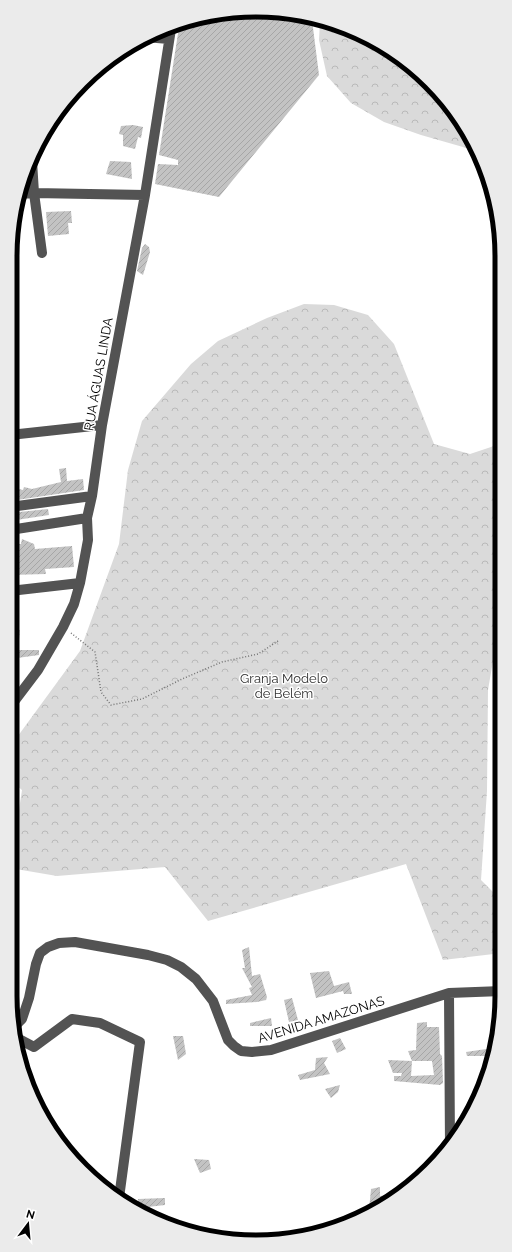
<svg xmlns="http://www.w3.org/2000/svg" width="512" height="1252" font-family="Raleway,sans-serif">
<defs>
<pattern id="forest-crowns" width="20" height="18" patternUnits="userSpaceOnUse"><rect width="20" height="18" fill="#dadada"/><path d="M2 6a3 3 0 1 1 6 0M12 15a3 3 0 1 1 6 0" fill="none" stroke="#b9b9b9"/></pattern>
<pattern id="building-hatch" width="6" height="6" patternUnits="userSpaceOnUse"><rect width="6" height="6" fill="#c3c3c3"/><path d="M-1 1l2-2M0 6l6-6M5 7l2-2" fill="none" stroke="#a6a6a6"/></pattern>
</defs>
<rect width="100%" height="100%" fill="#fff"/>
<!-- forest -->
<path fill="url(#forest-crowns)" d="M320 21 335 23 392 51 441 94 477 151 421 135 384 122 351 103 327 76 319 40Z
M304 304 334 305 368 315 394 344 434 444 470 454 500 444 501 647 494 655 488 690 487 791 481 880 497 896H502V953L443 960 406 864 208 921 165 867 57 876 10 868 22 790 10 780V758L15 740 80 651 119 544 128 470 142 421 191 364 218 341 267 318Z"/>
<!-- building -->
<path fill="url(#building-hatch)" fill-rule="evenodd" d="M240 11 312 20 319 75 219 197 155 184 158 164 178 165V160L159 155 179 27Z
M133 125 143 127 141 138 138 137 135 149 123 146V135L119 134 121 126Z
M110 161 131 162 132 179 106 174Z
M71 211 72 223H68L69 234 48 236 46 212Z
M145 244 149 247 150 252 143 275 137 271 142 248Z
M66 468 67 481 83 479 84 490 17 500 15 488 23 490 24 487 32 489 61 482 59 469Z
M48 509 49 515 10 521V513Z
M22 539 34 544 35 549 72 546 74 567 45 569 46 574 10 575V544H21Z
M10 628 20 630 18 650H39V655L10 659Z
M249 947 252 976 260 974 267 997 266 1000 257 1002 226 1004V1000L252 995 249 988 252 987 242 968H245L242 950Z
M329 971 334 986 349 982 352 994H344L343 991 316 998 310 973Z
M292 998 298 1020 289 1022 284 1000Z
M271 1018 272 1026H250V1023Z
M427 1022V1027H439L440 1054 442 1056 443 1083 440 1085 394 1081V1076H401L402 1073H393L388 1060 412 1061 408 1051 416 1050 417 1023ZM412 1061H432L434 1075 411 1076Z
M173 1036H183L186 1054 178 1060Z
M340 1038 346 1049 337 1053 332 1041Z
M493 1048 492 1056H467L466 1052Z
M328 1057 324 1063 330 1074 300 1080 298 1075 315 1070 316 1058Z
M340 1085 338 1092 331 1098 325 1089Z
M194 1159 209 1160 211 1169 200 1173Z
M380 1187V1196L400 1194 392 1201 369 1210 371 1189Z
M165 1198V1205L139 1208 138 1199Z"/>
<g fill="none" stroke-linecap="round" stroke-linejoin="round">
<!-- path -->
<path stroke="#757575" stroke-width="1.5" stroke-dasharray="1 2" stroke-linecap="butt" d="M71 633 95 652 101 692 111 705 142 699 182 679 222 662 258 654 278 641"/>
<!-- minor -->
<path stroke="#535353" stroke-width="10" d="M145 37 169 39
M32 161 34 193 42 253
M20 194 34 193 145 195
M10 435 102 425
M10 507 92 496
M10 530 87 518
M10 591 80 583
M10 707 38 670 63 627 74 604 80 583 88 540 87 518 92 496 102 425 145 195 171 29
M449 993 450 1147
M15 1026 22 1019 29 998 36 964 40 953 48 947 59 943 75 942 148 955 167 960 181 967 196 979 213 1001 228 1040 234 1046 241 1051 252 1052 271 1050 449 993 502 991
M17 1038 34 1047 72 1019 100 1023 140 1042 119 1198"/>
</g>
<g text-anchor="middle" stroke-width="3" stroke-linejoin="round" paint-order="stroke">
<!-- street labels -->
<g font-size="13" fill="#000" stroke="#fff">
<text transform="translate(98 374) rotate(-80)" y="5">RUA ÁGUAS LINDA</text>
<text transform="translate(321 1019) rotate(-17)" y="5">AVENIDA AMAZONAS</text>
</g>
<!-- park labels -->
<g font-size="13" fill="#313131" stroke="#fff">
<text x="284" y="683">Granja Modelo<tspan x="284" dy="15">de Belém</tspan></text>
</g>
</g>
<!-- crop -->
<path d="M0 0H512V1252H0ZM256 17H256A239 239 0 0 1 495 256V996A239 239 0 0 1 256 1235H256A239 239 0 0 1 17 996V256A239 239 0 0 1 256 17Z" fill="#ebebeb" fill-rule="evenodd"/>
<path fill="none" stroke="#000" stroke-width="5" d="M256 17H256A239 239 0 0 1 495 256V996A239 239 0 0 1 256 1235H256A239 239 0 0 1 17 996V256A239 239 0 0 1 256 17Z"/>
<!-- north arrow -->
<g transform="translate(28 1224) rotate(16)" stroke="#ffffff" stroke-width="3" paint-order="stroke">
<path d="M0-3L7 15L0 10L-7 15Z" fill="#000000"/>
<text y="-6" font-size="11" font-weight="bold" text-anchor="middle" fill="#000000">N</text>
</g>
</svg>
